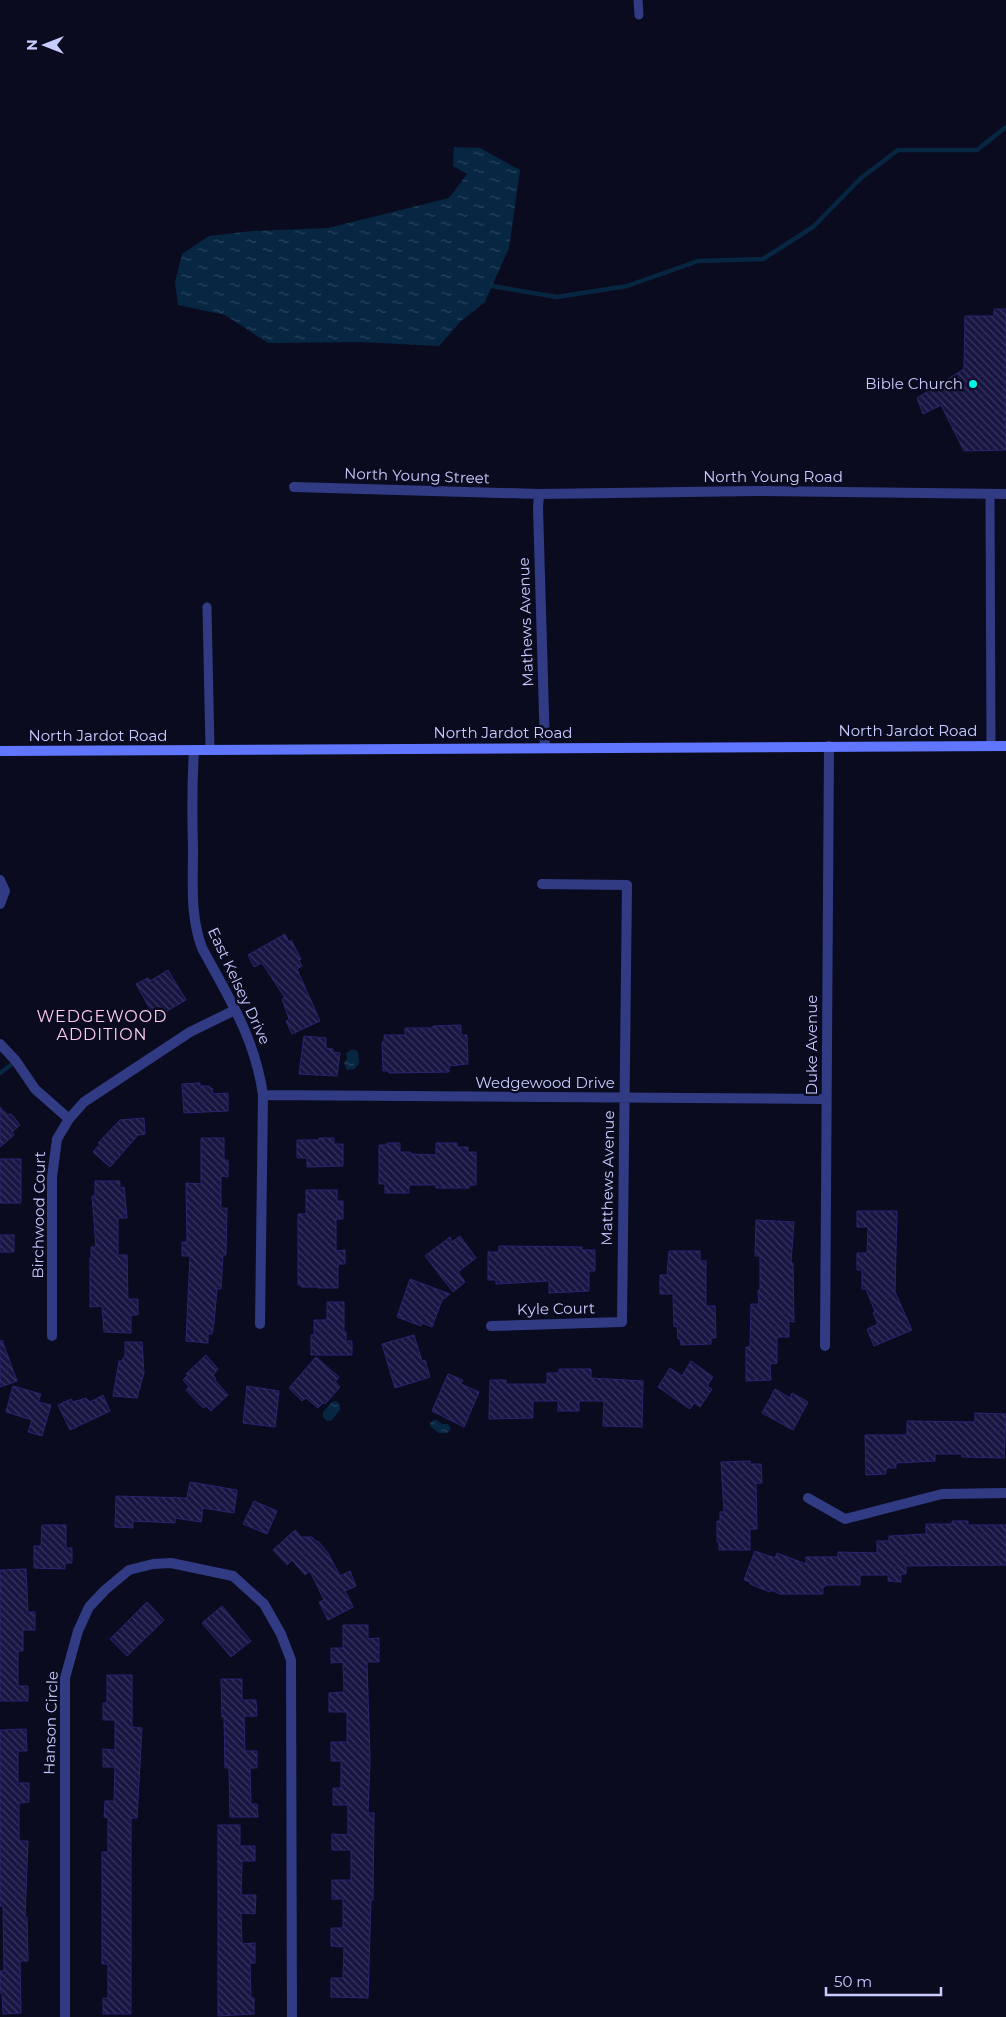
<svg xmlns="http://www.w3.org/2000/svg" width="1006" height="2017" font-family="Montserrat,sans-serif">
<defs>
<pattern id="water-ripples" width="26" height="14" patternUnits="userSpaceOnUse" patternTransform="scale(1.25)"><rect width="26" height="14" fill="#072642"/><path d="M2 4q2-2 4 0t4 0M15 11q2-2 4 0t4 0" fill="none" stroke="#2a445e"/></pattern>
<pattern id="building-back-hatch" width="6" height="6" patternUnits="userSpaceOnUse" patternTransform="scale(1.25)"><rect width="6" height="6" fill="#171542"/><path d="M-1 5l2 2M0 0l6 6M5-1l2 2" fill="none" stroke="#37365e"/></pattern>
</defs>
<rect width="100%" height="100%" fill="#0b0b20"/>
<!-- water -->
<path fill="url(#water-ripples)" d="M454 147 480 148 520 170 509 248 492 286 485 302 461 321 439 346 360 342 268 343 225 315 178 305 175 282 182 254 209 236 252 231 328 228 449 198 467 174 453 166Z
M353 1049 358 1052 359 1064 354 1069 347 1070 344 1063 347 1059 346 1053Z
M336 1401 340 1404V1410L332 1420 327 1421 323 1417V1412L332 1402Z
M434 1420H437L442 1424H448L451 1429 447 1433H439L430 1426V1423Z"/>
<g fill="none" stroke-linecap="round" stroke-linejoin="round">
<!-- stream -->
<path stroke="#072642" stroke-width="4.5" d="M492 286 557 297 627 286 698 261 763 259 813 227 861 178 898 150H977L1006 127
M0 1073 16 1061"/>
</g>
<!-- building -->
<path fill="url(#building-back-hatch)" stroke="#282570" d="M994 309H1006V450L964 451 941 405 923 414 917 398 964 369 965 316H994Z
M285 934 289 942 291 940 301 959 299 961 302 966 297 969 320 1021 292 1034 286 1021 289 1019 282 999 285 998 262 963 254 967 248 955Z
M168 970 186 1000 155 1018 136 984 148 978 150 981Z
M461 1025V1035H467L468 1064 449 1066V1072L389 1073V1071H383L382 1042H384V1035H405V1028H433V1026Z
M304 1036 326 1038V1048L333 1049V1052L340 1053 337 1076 299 1074Z
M200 1083V1086H209L210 1088H212L213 1094 228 1093V1111L184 1113 182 1084Z
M0 1107 8 1115 11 1114 20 1125 12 1132 14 1135 0 1147Z
M144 1118 145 1134 138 1135 110 1167 93 1152 100 1144 98 1143 120 1120Z
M201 1138H224V1160H228V1177L221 1176V1208H227L226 1255H223L221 1289H217L214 1323 212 1334H208V1343L186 1341 190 1256H182V1242H187L186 1183 201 1184Z
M319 1138H334V1144H343V1166L307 1167V1158H297V1140H319Z
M387 1143H400V1152H410L411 1154 436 1155V1143H457V1147H468V1152H476V1185H469V1188H436V1185H409V1193H385V1184H379V1145H387Z
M0 1159H21V1203H0Z
M95 1181H120V1188L124 1187 127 1218H118V1255H127L128 1299H138V1315H131V1333L104 1332 102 1306 90 1307V1258H91V1247H96L92 1196H95Z
M306 1190H337V1201H343V1219H336V1251L345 1250V1264H338V1288H318V1287H301V1285H298V1214H306Z
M857 1211H897L895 1292 912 1330 874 1346 867 1329 878 1324 873 1313 875 1312 866 1289H862V1270H857V1253H867L868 1227H857Z
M756 1220 794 1222 791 1263H793L794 1322 789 1321V1337H777V1363L770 1364 771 1380 746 1381V1347H750L751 1304H759L758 1291 760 1289V1256H755Z
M0 1235H14V1252H0Z
M460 1236 476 1258 458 1272 465 1282 453 1292 425 1256 450 1237 452 1242Z
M499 1246 582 1247V1250H595V1271H589V1291L549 1293V1281L496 1284V1280H488V1252H499Z
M669 1251H700V1261H706V1306H715L716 1338H711V1344L681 1345 680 1339H678L677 1326 674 1327 673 1294H660V1275H667Z
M410 1279 450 1294 442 1300 432 1327 422 1323 421 1326 397 1317Z
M327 1302H344V1332H346V1341H352V1355H311V1335H314V1320H327Z
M414 1335 422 1361 425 1360 430 1377 395 1388 382 1344Z
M2 1340 17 1381 0 1387V1341Z
M125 1342H142L144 1373 137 1398 113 1396 119 1361H122L123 1358H125Z
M206 1355 218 1369 213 1375 216 1379 215 1380 228 1395 211 1411 206 1406 203 1408 186 1390 189 1387 183 1380 188 1375 186 1374Z
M316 1357 339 1377 335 1382 340 1387 325 1404 324 1402 318 1408 306 1398 302 1401 289 1388Z
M691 1361 713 1377 707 1386 712 1389 700 1407 694 1403 690 1409 658 1387 670 1368 682 1376Z
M559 1369H591V1378L643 1381 642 1427 603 1426 604 1401H579V1411H558V1401H533V1418L489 1419 490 1380H506V1384H547V1373H559Z
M448 1374 463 1380 461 1384 479 1392 464 1427 432 1411Z
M13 1386 41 1394 38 1402 51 1405 42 1436 28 1432 32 1420 6 1412Z
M247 1386 279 1391 275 1427 243 1423Z
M775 1389 790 1398 792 1393 808 1402 793 1430 762 1413Z
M103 1395 110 1411 70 1430 58 1405 71 1399 73 1402 86 1398 90 1402Z
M975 1413 1006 1414 1004 1458 962 1457V1454H935V1461L896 1463V1468H886V1474L866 1475 865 1435H907V1421L975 1422Z
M750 1461V1464H761L762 1483H756L757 1529H750V1550H719V1542H717V1521H720V1512H724L721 1462Z
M190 1482 237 1490 234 1513 203 1508 201 1522 175 1518V1523L133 1521V1528L115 1527 116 1496 187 1498Z
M254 1501 277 1511 267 1534 243 1524Z
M952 1521H968V1525H1006V1565L906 1566V1574H901V1582L888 1581V1575H860V1585H827L823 1587V1594H780L771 1590 770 1592 750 1584V1582L744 1580 755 1551 775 1558 777 1553 806 1564V1557H838V1552L877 1553V1541H889V1536L926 1534V1524H952Z
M42 1525H66V1548H72V1563H65V1569L34 1568V1546H41Z
M295 1530 301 1537H312L317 1542 318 1541 328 1553 340 1576 350 1571 356 1586 345 1591 353 1607 328 1620 319 1602 324 1600 310 1571 305 1575 292 1560 287 1565 273 1550Z
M26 1569 28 1612H35V1630H23V1651H18V1686H28V1701H0V1570Z
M147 1602 164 1620 127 1656 110 1639Z
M222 1606 251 1641 231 1657 202 1623Z
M343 1625H368V1639L379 1638V1662H367L370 1760 368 1813H374L373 1900H371L368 1998 331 1997V1978H343L344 1947 331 1946V1928H343V1899H332V1880H351V1850H332V1834L348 1835V1805H333V1788H341V1761H331V1742H347V1712H329V1693L344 1692 343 1662 331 1663V1648H343Z
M107 1675H132V1727L142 1728 137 1818H131V2014H103V1998H108V1964H102V1852H108V1818L104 1817 105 1801H114L115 1767H103V1749L115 1750V1720H103V1703H107Z
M221 1679H242V1700H256L257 1716H244L245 1751H257V1768H250L251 1804H257L258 1817H230L229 1768H225L224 1717H222Z
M26 1729 27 1751H18V1783H29V1802L19 1803V1841H28L25 1917H27L28 1961H20L21 2013 3 2014 2 1993H0V1971H4L3 1906H0V1730Z
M218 1825H240V1846H255V1861H242L241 1895H256L255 1914 241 1913 242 1944 255 1943V1963H250L251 1998H254V2014L218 2016Z"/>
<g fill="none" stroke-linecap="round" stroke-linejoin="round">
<!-- service -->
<path stroke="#313b83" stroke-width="9" d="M638 0 639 15
M990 494 991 746
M207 607 210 750"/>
<!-- minor -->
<path stroke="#313b83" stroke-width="10" d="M294 487 539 494 758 491 1006 494
M539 494 538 508 545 748
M194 750C192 783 192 816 193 849 193 883 190 916 202 948 229 998 255 1038 263 1095L260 1324
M0 880 5 891 0 904
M0 1044 16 1061 35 1089 69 1119
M263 1095 826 1099
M491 1326 622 1322 627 885 542 884
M52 1336V1177L57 1139 69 1119 84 1102 190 1032 235 1010
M825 1346 829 746
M808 1498 845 1519 942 1494 1006 1493
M65 2017V1678L78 1631 89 1607 105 1590 129 1570 153 1564 171 1563 233 1576 264 1604 281 1634 291 1660 292 2017"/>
<!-- secondary -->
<path stroke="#6076ff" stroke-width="10" d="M0 751 1006 746"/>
</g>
<!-- markers -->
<circle fill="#00f4e5" stroke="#0b0b20" stroke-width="2" cx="973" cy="384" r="5"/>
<g text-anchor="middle" stroke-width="5" stroke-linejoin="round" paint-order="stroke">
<!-- poi labels -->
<g font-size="15" fill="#c9ccff" stroke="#0b0b20" text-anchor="end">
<text x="963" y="389">Bible Church</text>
</g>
<!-- street labels -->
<g font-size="15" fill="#c9ccff" stroke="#0b0b20">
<text transform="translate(417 476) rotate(2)" y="5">North Young Street</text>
<text x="773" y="482">North Young Road</text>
<text transform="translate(526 622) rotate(-92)" y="5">Mathews Avenue</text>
<text x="908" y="736">North Jardot Road</text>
<text x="503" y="738">North Jardot Road</text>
<text x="98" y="741">North Jardot Road</text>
<text transform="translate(239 986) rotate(65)" y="5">East Kelsey Drive</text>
<text transform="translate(812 1045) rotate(-90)" y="5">Duke Avenue</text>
<text x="545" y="1088">Wedgewood Drive</text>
<text transform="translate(608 1178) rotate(-89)" y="5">Matthews Avenue</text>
<text transform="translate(39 1215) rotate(-89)" y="5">Birchwood Court</text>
<text transform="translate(556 1309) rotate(-1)" y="5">Kyle Court</text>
<text transform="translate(51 1723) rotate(-88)" y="5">Hanson Circle</text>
</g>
<!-- neighbourhood labels -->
<g font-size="16" letter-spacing="1" fill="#ffcbf5" stroke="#0b0b20">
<text x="102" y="1022">WEDGEWOOD<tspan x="102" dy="18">ADDITION</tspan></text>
</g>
</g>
<!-- north arrow -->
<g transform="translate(45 45) rotate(270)" stroke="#0b0b20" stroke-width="4" paint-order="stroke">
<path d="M0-4L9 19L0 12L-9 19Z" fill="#c9ccff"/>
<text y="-8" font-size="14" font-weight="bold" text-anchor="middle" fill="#c9ccff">N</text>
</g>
<!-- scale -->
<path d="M826 1987v8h115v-8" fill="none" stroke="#c9ccff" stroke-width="2.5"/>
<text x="834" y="1987" font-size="15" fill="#c9ccff" stroke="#0b0b20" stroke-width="4" paint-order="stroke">50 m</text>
</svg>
